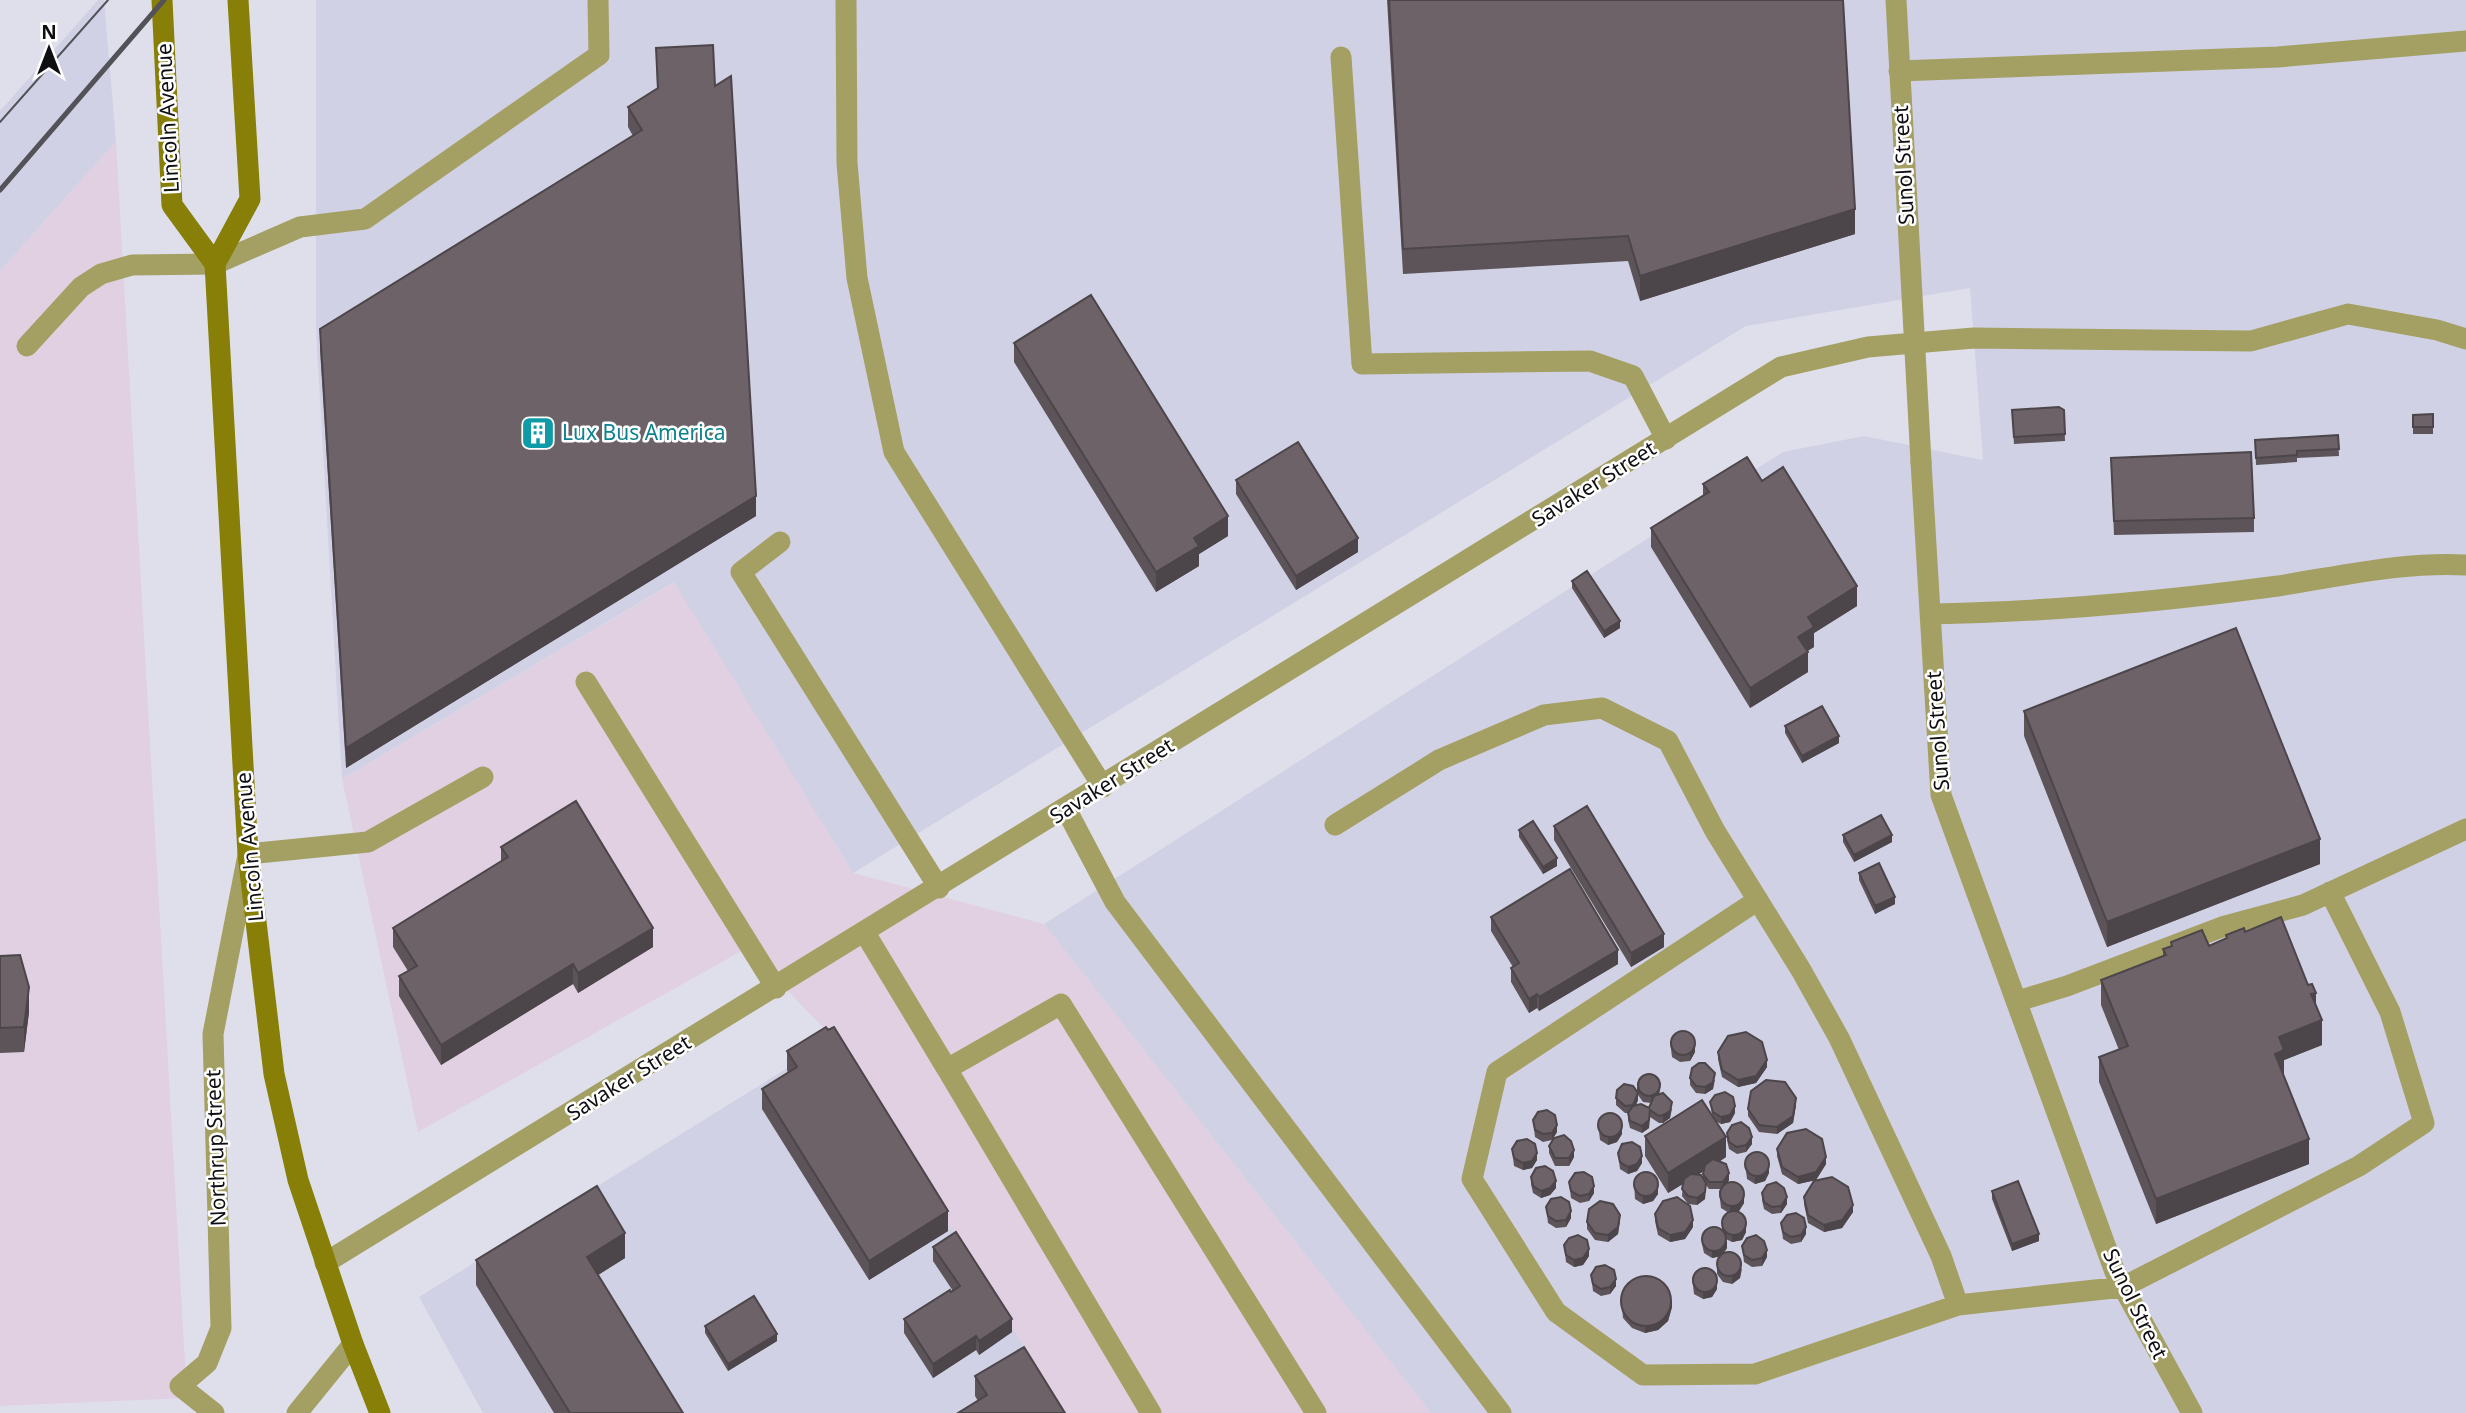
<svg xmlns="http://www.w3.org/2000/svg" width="2466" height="1413" font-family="'Noto Sans',sans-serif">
<rect width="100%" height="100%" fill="#dfdfeb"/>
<!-- commercial -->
<path fill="#e0d0e2" d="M116 141 187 1398 0 1406V271Z
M675 582 853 873 1044 924 1431 1413H1065L834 1039 747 948 418 1132 342 779Z"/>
<!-- built -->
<path fill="#d1d1e5" d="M98 0H104L116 141 0 271V111Z
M316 0H2466V1413H1431L1044 924 1783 452 1864 436 1983 460 1970 288 1746 326 853 873 674 582 342 779 316 330Z
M834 1039 1065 1413H483L419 1297Z"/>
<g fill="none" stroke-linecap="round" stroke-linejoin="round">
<!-- service -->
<path stroke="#a4a063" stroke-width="21" d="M846 0 847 163 857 278 894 452 1103 787
M1341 57 1362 364 1590 361 1633 376 1666 439
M1899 71 2278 57 2466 41
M1914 343 1974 338 2251 341 2348 314 2437 330 2466 339
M27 346 81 287 101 274 132 265 215 264 300 227 365 219 599 55 598 0
M1921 462 1941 795 2115 1272 2192 1413
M780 542 741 572 939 888
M1930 614C2044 612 2157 602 2270 587 2334 578 2402 561 2466 565
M586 682 776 988
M1066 809 1115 902 1501 1413
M1335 825 1439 760 1544 715 1602 708 1668 741 1715 831 1801 970 1839 1038 1941 1256 1958 1305 2123 1287 2359 1166 2424 1123 2390 1012 2330 892
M248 854 368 842 483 777
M1758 900 1497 1072 1472 1179 1556 1312 1643 1375 1755 1374 1958 1305
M865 933 947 1069
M2018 1001 2067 986 2222 927 2303 905 2466 829
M1151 1413 947 1069 1061 1004 1316 1413"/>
<!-- minor -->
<path stroke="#a4a063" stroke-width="21" d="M1896 0 1921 462
M325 1263 1781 367 1868 347 1914 343
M214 1413 180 1386 207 1363 221 1328 213 1034 247 860
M297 1413 353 1344"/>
<!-- secondary -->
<path stroke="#877f07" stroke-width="21" d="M162 0 172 205 215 264
M238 0 250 199 215 264 248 854 274 1074 298 1180 353 1344 380 1413"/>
<!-- tram -->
<path stroke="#525258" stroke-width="2" d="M0 122 108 0"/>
<!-- rail -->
<path stroke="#525258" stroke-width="5" d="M0 190 164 0"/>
</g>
<!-- wall -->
<path fill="#5d5459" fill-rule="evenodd" d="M1387 0H1843L1855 234 1640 301 1628 261 1403 274Z
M656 48 715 86 756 516 346 768 320 349V329L633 136 628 127V107L657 89Z
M1014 343 1228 536 1199 554V566L1156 592 1014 362Z
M2064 410 2065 441 2014 444 2012 417Z
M2433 414V434H2413V415Z
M2338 435 2339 456 2297 458V462L2256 465 2255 440Z
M2111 458 2254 518V532L2114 535Z
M1236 480 1358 552 1296 590 1236 494Z
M1762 481 1857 606 1814 633V647L1807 651 1808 672 1750 708 1651 547V528L1703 496V484Z
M1572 581 1620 628 1604 638 1572 588Z
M2024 711 2320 864 2107 947 2024 736Z
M1785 726 1839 743 1802 763 1785 733Z
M1554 826 1664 947 1631 967 1554 840Z
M1519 830 1557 866 1543 874 1519 837Z
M1843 835 1892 842 1854 862 1843 842Z
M501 847 653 947 578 993 573 984 441 1065 399 996V976L408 971 393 947V928L501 861Z
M1859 873 1895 904 1875 914 1859 880Z
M1491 917 1618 964 1539 1011 1537 1008 1529 1013 1511 982V968L1513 967 1491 931Z
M2245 932 2316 1005 2322 1045 2284 1060V1075L2309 1164 2156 1224 2099 1082V1057L2119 1050 2101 1005V980L2163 956V949L2171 946V942L2209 946 2226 939V935Z
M0 956 29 1012 24 1052 0 1053Z
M1670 1041 1695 1052 1690 1061 1680 1062 1672 1057Z
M787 1051 948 1231 869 1280 762 1109V1089L788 1073 787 1070Z
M1718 1052 1767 1067 1756 1083 1738 1087 1722 1077 1718 1059Z
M1690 1078 1715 1080 1713 1089 1705 1094 1696 1093 1690 1085Z
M1637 1087 1660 1090 1659 1094 1672 1109 1670 1118 1663 1123H1659L1650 1117 1649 1128 1642 1133 1630 1128 1628 1120V1113H1625L1616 1105V1098L1637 1092ZM1638 1095 1643 1102 1651 1103 1649 1108 1636 1105 1638 1100Z
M1710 1102 1735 1113 1730 1122 1721 1124 1715 1121 1726 1157 1719 1162 1729 1180 1727 1184 1744 1203 1739 1211H1738L1746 1232 1742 1240 1732 1242 1726 1239 1727 1248 1722 1255 1742 1269 1740 1278 1732 1284 1723 1282 1717 1274V1267L1721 1256 1712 1258 1704 1253 1702 1244V1237L1722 1230V1220L1729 1213 1721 1208 1719 1191 1721 1189H1709L1706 1185 1705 1199 1697 1205 1688 1204 1682 1196 1683 1184 1668 1193 1645 1156V1136L1712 1115ZM1704 1171 1703 1174V1179L1698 1175Z
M1796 1105 1793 1123 1777 1134 1759 1132 1748 1116V1109Z
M1533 1120 1557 1132 1552 1140 1543 1142 1535 1137Z
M1598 1123 1622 1134 1617 1142 1608 1145 1600 1140Z
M1727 1133 1752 1144 1746 1152 1737 1154 1729 1149 1727 1140Z
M1549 1146 1574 1157 1569 1166H1555L1549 1153Z
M1512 1149 1537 1160 1532 1168 1523 1170 1514 1166Z
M1777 1149 1826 1164 1816 1180 1798 1184 1782 1174 1777 1156Z
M1618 1153 1642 1163 1637 1171 1628 1174 1620 1169Z
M1745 1163 1769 1173 1765 1181 1755 1184 1747 1179Z
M1531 1177 1556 1188 1550 1195 1541 1198 1533 1193 1531 1184Z
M1569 1182 1594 1193 1589 1201 1580 1203 1571 1198Z
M1634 1182 1658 1194 1653 1201 1643 1204 1635 1199Z
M1992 1191 2039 1241 2012 1251 1992 1199Z
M1762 1193 1787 1204 1781 1213 1772 1214 1764 1209 1762 1200Z
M1804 1197 1853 1212 1842 1228 1824 1232 1808 1223 1804 1204Z
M1546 1207 1571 1218 1566 1227 1556 1228 1548 1223Z
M1655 1214 1693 1227 1685 1239 1670 1242 1658 1235 1655 1221Z
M1587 1222H1620L1618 1234 1608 1242 1595 1240 1587 1229Z
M1781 1223 1806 1234 1801 1242 1791 1244 1783 1239Z
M1564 1245 1589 1256 1583 1265 1574 1267 1566 1262Z
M1742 1246 1767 1257 1762 1266 1752 1267 1744 1262Z
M933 1247 1012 1332 979 1355 976 1350 933 1378 904 1333V1319L953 1291 933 1261Z
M625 1258 598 1275 683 1413H554L476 1285V1260Z
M1591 1275 1616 1286 1610 1294 1601 1296 1593 1291Z
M1692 1277 1717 1289 1712 1297 1703 1299 1694 1294Z
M1621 1298 1672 1307 1668 1321 1658 1330 1645 1333 1632 1328 1623 1318Z
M705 1326 777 1341 728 1371 705 1333Z
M975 1376 1065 1413 978 1401 975 1396Z"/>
<!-- shaded-wall -->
<path fill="#4c4549" d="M1855 209V234L1640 301V276Z
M756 496V516L346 768V748Z
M1228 516V536L1199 554V566L1156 592V572L1194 538Z
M1358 538V552L1296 590V576Z
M1857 586V606L1814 633V647L1798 657V637L1808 617Z
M1620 621V628L1604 638V631Z
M1808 652V672L1750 708V688Z
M1839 736V743L1802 763V756Z
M1892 835V842L1854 862V855Z
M2320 839V864L2107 947V922Z
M1557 858V866L1543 874V867Z
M1895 897V904L1875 914V906Z
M653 928V947L578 993V973Z
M1664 934V947L1631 967V953Z
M1618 950V964L1539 1011V997Z
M573 964V984L441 1065V1045Z
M29 987V1012L24 1052V1027Z
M2316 993V1018L2311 994Z
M1537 994V1008L1529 1013V999Z
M2322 1020V1045L2284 1060V1075L2275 1079V1054L2279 1037Z
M1695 1045V1052L1690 1061V1054Z
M1767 1060V1067L1756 1083 1738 1087V1080Z
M1715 1073 1713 1089 1705 1094V1087Z
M1660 1082 1659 1098 1651 1103V1096Z
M1638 1093V1100L1633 1112V1105Z
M1796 1098V1105L1793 1123 1777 1134V1127Z
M1672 1102 1670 1118 1663 1123V1115Z
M1735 1106V1113L1730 1122 1721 1124V1117Z
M1650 1110 1649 1128 1642 1133V1126Z
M1557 1125V1132L1552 1140V1133Z
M1622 1127V1134L1617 1142 1608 1145V1138Z
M1726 1137V1157L1668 1193V1173Z
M1752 1137V1144L1746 1152V1145Z
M2309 1139V1164L2156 1224V1199Z
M1574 1150V1157L1569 1166V1158Z
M1537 1153V1160L1532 1168 1523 1170V1163Z
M1642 1156V1163L1637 1171 1628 1174V1167Z
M1826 1157V1164L1816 1180 1798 1184V1177Z
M1769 1166V1173L1765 1181 1755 1184V1177Z
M1729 1173V1180L1723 1189V1182Z
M1556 1181V1188L1550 1195 1541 1198V1191Z
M1706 1183 1705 1199 1697 1205V1198Z
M1594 1186V1193L1589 1201V1194Z
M1658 1187V1194L1653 1201 1643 1204V1196Z
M1744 1196V1203L1739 1211 1730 1213V1206Z
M1787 1197V1204L1781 1213V1206Z
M1853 1205V1212L1842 1228 1824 1232V1225Z
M948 1211V1231L869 1280V1261Z
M1571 1211V1218L1566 1227V1220Z
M1620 1215 1618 1234 1608 1242V1235Z
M1693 1220V1227L1685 1239 1670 1242V1235Z
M1746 1225V1232L1742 1240 1732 1242V1235Z
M1806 1227V1234L1801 1242V1235Z
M625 1233V1258L587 1282V1257Z
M2039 1234V1241L2012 1251V1244Z
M1727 1241V1248L1722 1256 1712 1258V1251Z
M1589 1249V1256L1583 1265 1574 1267V1260Z
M1767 1250V1257L1762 1266V1258Z
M1742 1262 1740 1278 1732 1284V1277Z
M1616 1279V1286L1610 1294V1287Z
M1717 1282V1289L1712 1297 1703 1299V1292Z
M1672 1300V1307L1668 1321 1658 1330 1645 1333V1326Z
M1012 1319V1332L979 1355V1341Z
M777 1334V1341L728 1371V1364Z
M976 1336V1350L933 1378V1364Z"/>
<!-- building -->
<path fill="#6c6268" stroke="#4c4549" stroke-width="2" d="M1389 0H1843L1855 209 1640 276 1628 236 1403 249Z
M713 45 715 86 731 76 756 496 346 748 320 329 642 130 628 107 658 88 656 48Z
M1091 295 1228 516 1194 538 1199 546 1156 572 1014 343Z
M2059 407 2064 410 2065 434 2014 437 2012 410Z
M2433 414V427H2413V415Z
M2338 435 2339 449 2297 451V455L2256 458 2255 440Z
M1298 442 1358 538 1296 576 1236 480Z
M2251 452 2254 518 2114 521 2111 458Z
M1747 457 1762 481 1783 467 1857 586 1808 617 1814 627 1798 637 1808 652 1750 688 1651 528 1709 492 1703 484Z
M1587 571 1620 621 1604 631 1572 581Z
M2236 628 2320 839 2107 922 2024 711Z
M1822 706 1839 736 1802 756 1785 726Z
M576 801 653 928 578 973 573 964 441 1045 399 976 417 966 393 928 508 857 501 847Z
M1587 806 1664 934 1631 953 1554 826Z
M1881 815 1892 835 1854 855 1843 835Z
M1533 821 1557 858 1543 867 1519 830Z
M1879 863 1895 897 1875 906 1859 873Z
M1570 869 1618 950 1539 997 1537 994 1529 999 1511 968 1519 963 1491 917Z
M2281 917 2308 985 2312 984 2316 993 2311 994 2322 1020 2279 1037 2284 1050 2275 1054 2309 1139 2156 1199 2099 1057 2128 1046 2101 980 2166 955 2163 949 2172 946 2171 942 2202 930 2209 946 2227 938 2226 935 2244 928 2245 932Z
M20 955 29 987 24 1027 0 1028V956Z
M826 1027 828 1030 834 1027 948 1211 869 1261 762 1089 797 1067 787 1051Z
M1671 1043a12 12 0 1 1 24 0a12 12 0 1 1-24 0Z
M1746 1032 1762 1042 1767 1060 1756 1076 1738 1080 1722 1070 1718 1052 1728 1036Z
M1699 1063H1705L1715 1073 1713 1082 1705 1087 1696 1086 1690 1078 1692 1068Z
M1638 1085a11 11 0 1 1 22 0a11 11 0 1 1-22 0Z
M1766 1080 1785 1082 1796 1098 1793 1116 1777 1127 1759 1125 1748 1109 1751 1091Z
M1624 1084 1633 1086 1638 1093 1633 1105 1625 1106 1616 1098 1617 1090Z
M1725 1092 1733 1097 1735 1106 1730 1115 1721 1117 1713 1112 1710 1102 1715 1095Z
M1663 1093 1672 1102 1670 1111 1663 1115 1659 1116 1650 1110 1649 1120 1642 1126 1630 1121 1628 1113 1633 1106 1641 1104 1649 1108 1654 1096Z
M1702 1100 1726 1137 1668 1173 1645 1136Z
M1547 1110 1555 1115 1557 1125 1552 1133 1543 1134 1535 1130 1533 1120 1538 1112Z
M1598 1125a12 12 0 1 1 24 0a12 12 0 1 1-24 0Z
M1741 1122 1749 1128 1752 1137 1746 1145 1737 1147 1729 1142 1727 1133 1732 1125Z
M1806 1129 1822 1139 1826 1157 1816 1172 1798 1177 1782 1167 1777 1149 1787 1133Z
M1564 1135 1571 1141 1574 1150 1569 1158H1555L1549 1146 1554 1138Z
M1527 1139 1535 1144 1537 1153 1532 1161 1523 1163 1514 1158 1512 1149 1517 1141Z
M1632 1142 1640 1147 1642 1156 1637 1164 1628 1167 1620 1162 1618 1153 1622 1144Z
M1745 1164a12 12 0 1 1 24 0a12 12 0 1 1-24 0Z
M1713 1159 1726 1164 1729 1173 1723 1182H1709L1703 1174 1705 1165Z
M1545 1166 1553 1171 1556 1181 1550 1188 1541 1191 1533 1186 1531 1177 1536 1168Z
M1584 1172 1592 1177 1594 1186 1589 1194 1580 1196 1571 1191 1569 1182 1575 1173Z
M1634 1184a12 12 0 1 1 24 0a12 12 0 1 1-24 0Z
M1691 1174 1701 1175 1706 1183 1705 1192 1697 1198 1688 1196 1682 1189 1684 1179Z
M1832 1177 1848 1187 1853 1205 1842 1220 1824 1225 1808 1215 1804 1197 1814 1181Z
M2018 1181 2039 1234 2012 1244 1992 1191Z
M1776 1182 1784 1188 1787 1197 1781 1206 1772 1207 1764 1202 1762 1193 1767 1185Z
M1720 1194a12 12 0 1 1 24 0a12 12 0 1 1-24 0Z
M597 1186 625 1233 587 1257 683 1413H570L476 1260Z
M1561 1197 1569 1202 1571 1211 1566 1220 1556 1221 1548 1216 1546 1207 1551 1199Z
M1677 1197 1690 1206 1693 1220 1685 1232 1670 1235 1658 1228 1655 1214 1663 1201Z
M1600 1201 1613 1204 1620 1215 1618 1227 1608 1235 1595 1233 1587 1222 1589 1209Z
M1722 1223a12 12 0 1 1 24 0a12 12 0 1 1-24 0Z
M1796 1213 1804 1218 1806 1227 1801 1235 1791 1237 1783 1232 1781 1223 1787 1215Z
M1702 1239a12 12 0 1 1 24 0a12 12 0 1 1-24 0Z
M956 1232 1012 1319 979 1341 976 1336 933 1364 904 1319 950 1290 951 1292 960 1286 933 1247Z
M1578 1235 1587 1240 1589 1249 1583 1258 1574 1260 1566 1255 1564 1245 1569 1238Z
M1756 1235 1764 1241 1767 1250 1762 1258 1752 1260 1744 1255 1742 1246 1747 1238Z
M1717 1264a12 12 0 1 1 24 0a12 12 0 1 1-24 0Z
M1605 1265 1614 1270 1616 1279 1610 1287 1601 1289 1593 1284 1591 1275 1596 1267Z
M1693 1280a12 12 0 1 1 24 0a12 12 0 1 1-24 0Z
M1621 1301a25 25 0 1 1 50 0a25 25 0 1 1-50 0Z
M754 1296 777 1334 728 1364 705 1326Z
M1024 1347 1065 1413H958L987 1395 975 1376Z"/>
<!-- icons -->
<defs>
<g id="building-square" transform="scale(1.75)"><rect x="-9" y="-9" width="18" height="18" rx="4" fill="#0f9aa8" stroke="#fff"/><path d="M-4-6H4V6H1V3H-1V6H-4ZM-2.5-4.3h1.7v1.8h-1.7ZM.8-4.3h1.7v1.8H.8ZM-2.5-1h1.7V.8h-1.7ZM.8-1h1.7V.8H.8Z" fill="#fff"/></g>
</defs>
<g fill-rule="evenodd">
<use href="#building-square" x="538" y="433"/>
</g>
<g text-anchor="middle" stroke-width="5" stroke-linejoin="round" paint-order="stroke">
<!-- street labels -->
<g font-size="21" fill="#0f0f13" stroke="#fff">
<text transform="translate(168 118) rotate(-93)" y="7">Lincoln Avenue</text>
<text transform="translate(1904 165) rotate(-93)" y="7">Sunol Street</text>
<text transform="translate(1594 484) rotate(-32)" y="7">Savaker Street</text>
<text transform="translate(1938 731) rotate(-94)" y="7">Sunol Street</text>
<text transform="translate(1112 781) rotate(-32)" y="7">Savaker Street</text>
<text transform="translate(250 847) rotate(-95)" y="7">Lincoln Avenue</text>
<text transform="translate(629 1078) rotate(-32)" y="7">Savaker Street</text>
<text transform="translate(216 1148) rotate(-92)" y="7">Northrup Street</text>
<text transform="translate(2135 1304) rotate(64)" y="7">Sunol Street</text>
</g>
<!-- culture labels -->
<g font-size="21" fill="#0d838f" stroke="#fff" text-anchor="start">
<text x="562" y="440">Lux Bus America</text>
</g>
</g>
<!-- north arrow -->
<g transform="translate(49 49)" stroke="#ffffff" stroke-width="5" paint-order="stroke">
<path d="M0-5L12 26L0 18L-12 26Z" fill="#0f0f13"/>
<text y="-10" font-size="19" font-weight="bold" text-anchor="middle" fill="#0f0f13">N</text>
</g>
</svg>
